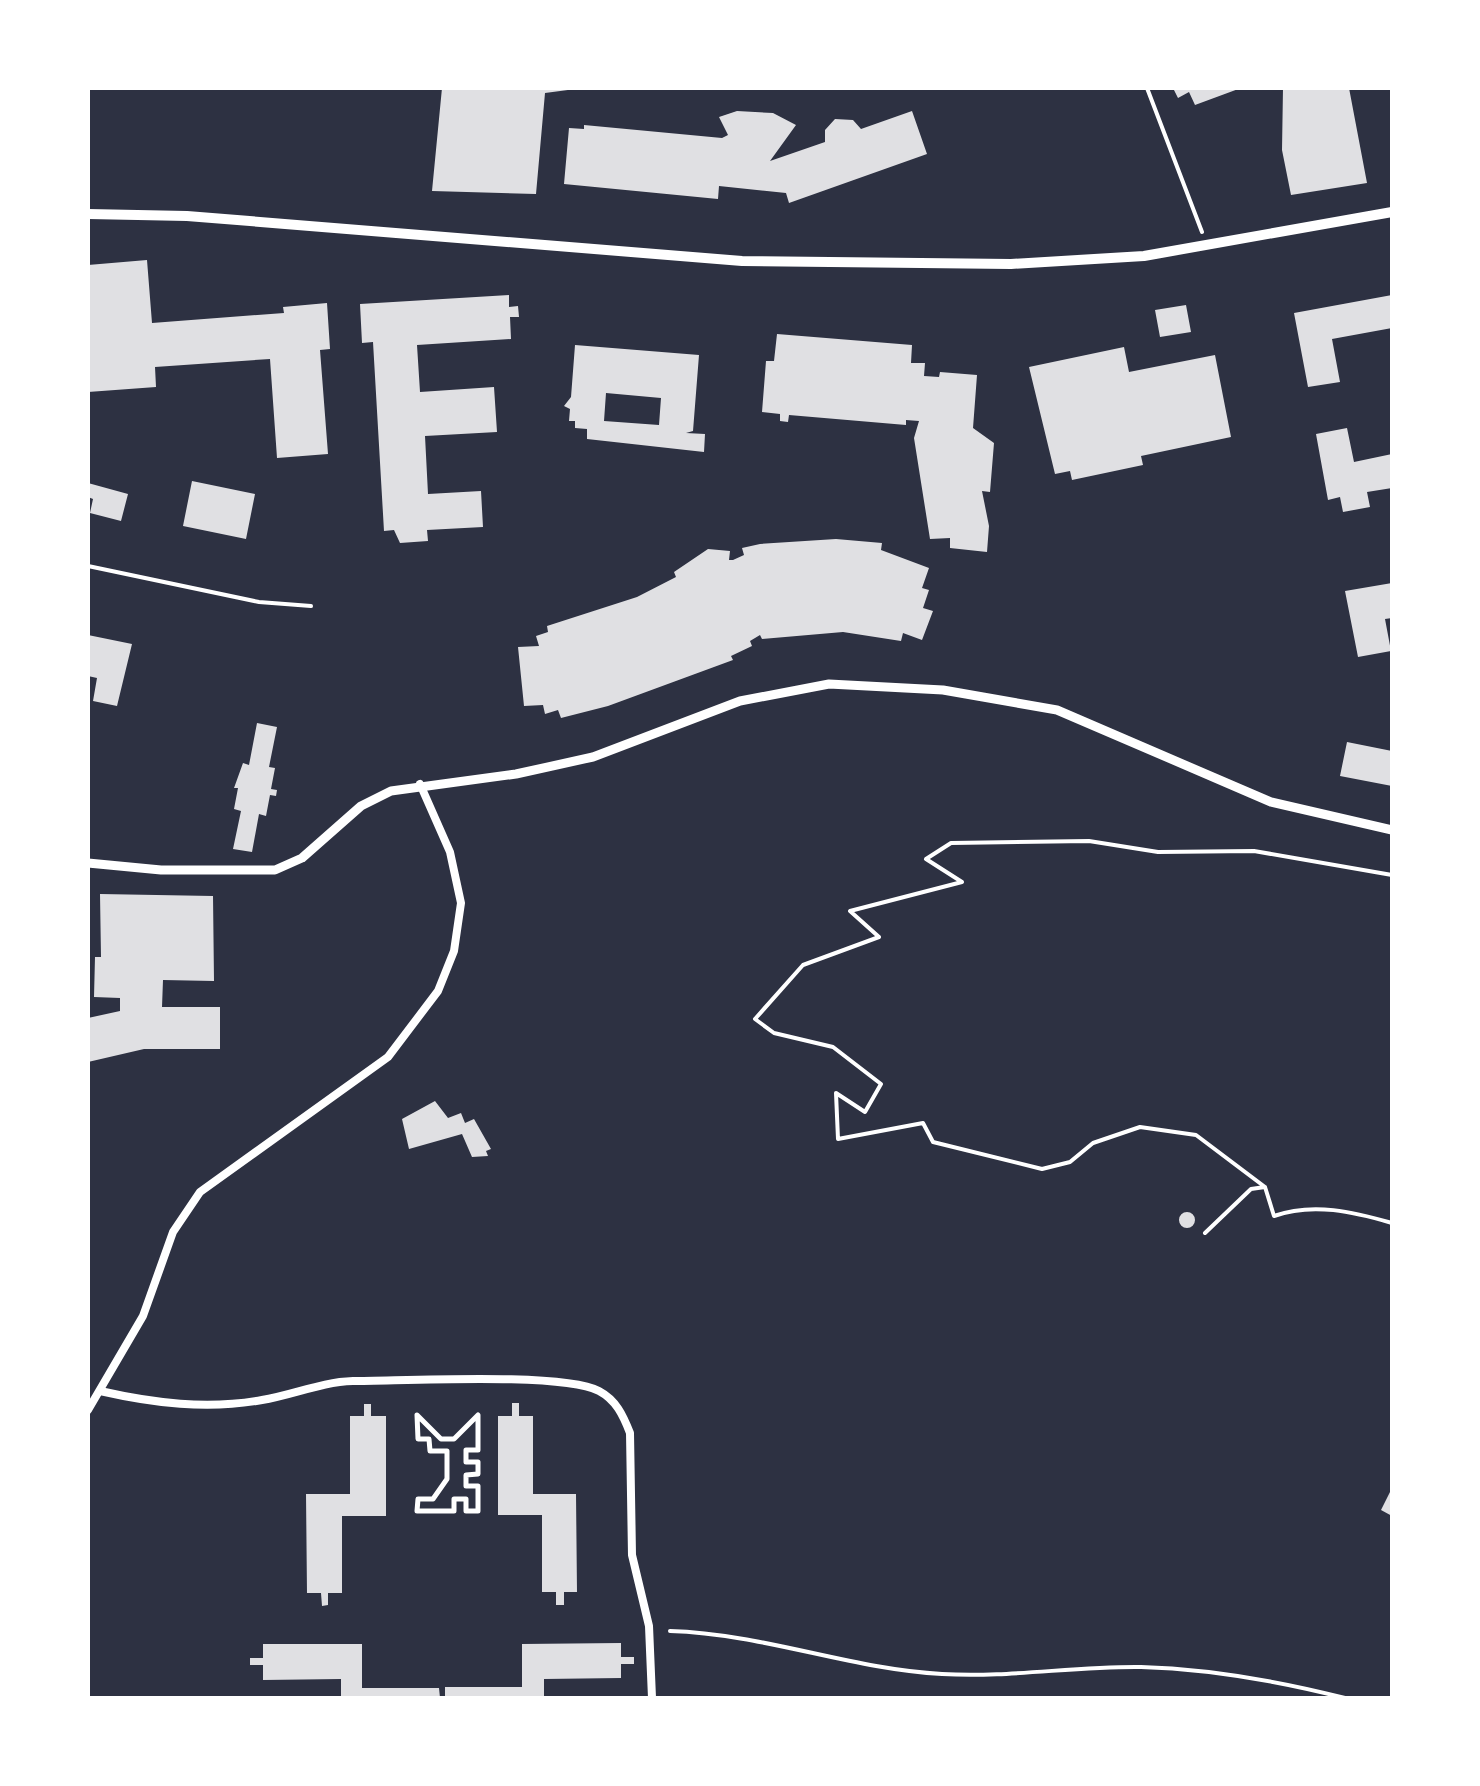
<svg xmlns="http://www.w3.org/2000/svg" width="1480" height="1786" font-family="Jost,sans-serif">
<rect width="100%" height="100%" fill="#2d3142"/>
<!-- building -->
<path fill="#e0e0e3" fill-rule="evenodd" d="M442 88H583L545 93 536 194 432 191Z
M1173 88H1241L1195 105 1189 92 1178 98Z
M1283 88H1349L1367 183 1291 195 1282 150Z
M737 111 773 113 796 125 770 161 825 142V130L835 119 853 120 861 129 912 111 927 154 789 203 786 193 719 186 718 199 564 184 569 128 584 129V125L722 138 728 135 719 117Z
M147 260 152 323 284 313 283 307 327 303 330 349 320 350 328 454 277 458 270 359 155 367 156 387 88 392V265Z
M509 295V307L518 306 519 317H510L511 339 417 345 420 392 494 387 497 432 425 436 428 494 481 491 483 527 427 530 428 541 400 543 394 530 384 531 373 342 362 343 360 304Z
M1392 295V328L1332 339 1340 382 1308 387 1294 313Z
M1186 305 1191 332 1160 337 1155 310Z
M777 334 912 345 911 363H925L924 376 939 377 940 372 977 375 973 428 994 443 990 492 982 491 989 526 987 552 950 548V538L930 539 914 438 919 421 906 420V425L789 415 788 422 780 421V414L762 412 766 361H774Z
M575 345 699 355 693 431 686 433 705 434 704 452 587 439V429L575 428V421H569L570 409 564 406 571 397ZM606 393 661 398 659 425 604 421Z
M1124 347 1129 372 1215 355 1231 437 1141 456 1143 465 1072 480 1070 471 1055 474 1029 367Z
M1347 428 1354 462 1392 454V488L1367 492 1370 507 1343 512 1340 497 1328 500 1316 434Z
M192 481 255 494 246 539 183 526Z
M88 483 128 494 121 521 90 513 93 499 88 497Z
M836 539 882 543 881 550 929 568 922 588 929 590 923 608 933 611 922 640 903 633 901 641 843 632 762 639 760 635 750 641 752 646 731 656 733 660 608 706 561 718 558 710 545 714 543 705 524 706 518 647 539 646 536 636 548 632 547 626 637 597 676 577 674 572 708 549 730 551 729 560H733L744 555 742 548 760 544Z
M1392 583V618L1385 619 1391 651 1358 657 1345 591Z
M88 635 132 644 117 706 93 701 97 678 88 676Z
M257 723 277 727 269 767 275 768 271 789 277 790 276 796 270 795 266 816 259 814 252 852 233 849 241 811 234 809 238 788H234L243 763 249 765Z
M1347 742 1392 751V786L1340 776Z
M100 894 213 896 214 981 163 980 162 1007H220V1049H144L88 1062V1018L120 1011V998L94 997 95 957H101Z
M435 1101 448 1118 461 1113 465 1123 474 1119 491 1149 486 1151 488 1156 472 1157 462 1134 409 1149 402 1119Z
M1179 1220a8 8 0 1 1 16 0a8 8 0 1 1-16 0Z
M512 1403H519V1416H533V1494H576L577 1592H564V1605H556V1592H542V1515H498V1416H512Z
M364 1404H371V1416H386V1516H342V1593H328V1605L322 1606 321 1593H307L306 1494H350V1416H364Z
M1392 1488V1516L1381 1510Z
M621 1643V1657H634V1664H621V1678L544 1679V1698H445V1687H522V1644Z
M263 1644H362V1688H439L440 1698H341V1679L263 1680V1665H250V1658H263Z"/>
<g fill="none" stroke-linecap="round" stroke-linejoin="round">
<!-- path -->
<path stroke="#fff" stroke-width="4" d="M1147 88 1202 232
M1265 1187 1196 1135 1140 1127 1093 1143 1070 1162 1042 1169 933 1142 923 1123 838 1139 836 1093 865 1112 881 1084 833 1047 774 1033 755 1019 803 965 879 937 850 911 962 882 926 859 951 843 1089 841 1158 852 1254 851 1392 875
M1205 1233 1251 1189 1265 1187 1274 1216C1313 1202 1354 1212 1392 1223
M670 1631C765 1634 849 1669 942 1674 1008 1678 1075 1666 1141 1667 1211 1669 1278 1681 1345 1698"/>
<!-- service -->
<path stroke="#fff" stroke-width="4" d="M88 566 259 602 311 606"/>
<!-- pedestrian -->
<path stroke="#fff" stroke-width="5" d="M417 1415 441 1439H454L478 1415V1450H466V1462H478V1474L466 1475V1486H478V1511H466V1499H454V1511H417L418 1499H433L447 1479V1451H430L429 1439H418Z"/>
<!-- minor -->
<path stroke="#fff" stroke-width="8" d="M100 1391C153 1403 207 1410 262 1400 293 1395 321 1382 353 1381 403 1381 563 1372 599 1391 616 1400 623 1415 630 1433L632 1555 649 1626 652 1698
M88 1410 143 1316 173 1232 200 1192 388 1057 438 991 454 951 461 903 450 852 420 784"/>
<!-- tertiary -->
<path stroke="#fff" stroke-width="9" d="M88 863 161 870H275L302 858 361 806 391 791 516 774 593 757 740 701 829 684 943 690 1057 710 1271 802 1392 830"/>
<!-- secondary -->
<path stroke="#fff" stroke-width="10" d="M88 214 187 216 742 261 1011 264 1144 256 1392 212"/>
</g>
<!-- border -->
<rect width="1480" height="1786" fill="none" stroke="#ffffff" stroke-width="180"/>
</svg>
